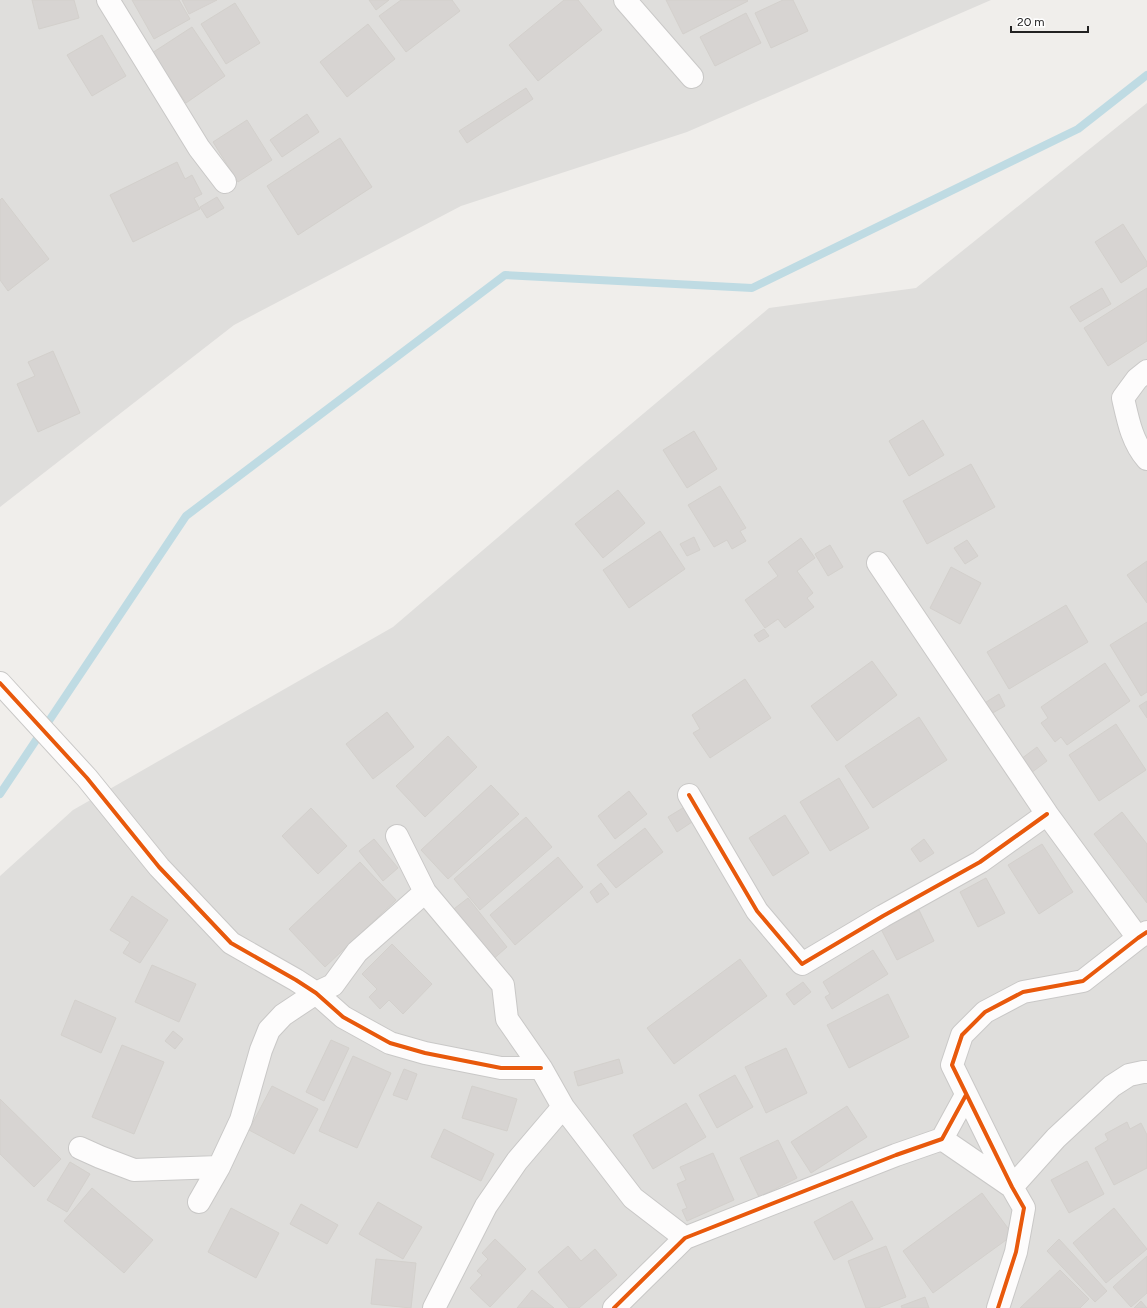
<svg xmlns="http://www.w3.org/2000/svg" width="1147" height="1308" font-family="Figtree,sans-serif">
<rect width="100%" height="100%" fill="#f0eeeb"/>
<!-- residential -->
<path fill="#dfdedc" d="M0 0H991L687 132 461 206 234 325 0 507Z
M1147 103V1308H0V876L73 810 393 627 587 461 769 308 916 288Z"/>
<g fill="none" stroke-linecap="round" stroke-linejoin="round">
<!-- stream -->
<path stroke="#bfdbe3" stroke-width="8" d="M0 794 186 516 505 275 752 288 1078 129 1147 75"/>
</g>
<!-- building -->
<path fill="#d7d4d2" stroke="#d3d0cc" d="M32 0H74L79 18 39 29Z
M132 0H179L190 19 154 39Z
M182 0H217L189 14Z
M369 0H389L376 10Z
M401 0H452L460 11 406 52 379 16Z
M564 0H578L602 30 538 81 509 45Z
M666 0H747L748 1 683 34Z
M783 0H793L808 31 771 48 755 13Z
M235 3 260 43 226 64 201 24Z
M746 13 761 43 715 66 700 37Z
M368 24 395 59 347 97 320 62Z
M192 27 225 76 186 103 152 53Z
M102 35 126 76 92 96 67 55Z
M526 88 533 99 467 143 459 131Z
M307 114 319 132 282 157 270 140Z
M247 120 272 160 238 182 213 142Z
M340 138 372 187 298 235 267 186Z
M177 162 185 179 192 175 202 194 194 198 200 209 133 242 110 195Z
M217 197 224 208 207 218 200 207Z
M2 198 49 259 8 291 0 280V200Z
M1123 224 1147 262V266L1121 283 1095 242Z
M1102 288 1111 304 1080 322 1070 307Z
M1147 288V341L1108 366 1084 328Z
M53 351 80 413 38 432 17 384 35 376 28 362Z
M923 420 944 455 909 476 889 441Z
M694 431 717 469 687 488 663 450Z
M971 464 995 507 927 544 903 501Z
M720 486 746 528 740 531 746 541 732 549 727 540 714 547 688 505Z
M618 490 645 523 603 558 575 524Z
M660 531 685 569 629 608 603 570Z
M694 537 700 550 687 556 680 544Z
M801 538 815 558 797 571 813 593 807 598 814 607 785 628 778 619 765 628 745 600 778 576 768 562Z
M967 540 978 556 965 564 954 548Z
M830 545 843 567 828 576 815 554Z
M1147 561V603L1127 575Z
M951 567 981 583 960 624 930 608Z
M1066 605 1088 642 1009 689 987 652Z
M1147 622V692L1141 696 1110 645Z
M764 629 769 636 759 642 754 635Z
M872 661 897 695 837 741 811 706Z
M1105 663 1130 701 1067 745 1061 737 1055 742 1041 723 1048 718 1041 707Z
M745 679 771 718 710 758 693 733 700 729 692 715Z
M999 694 1005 706 989 715 983 704Z
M1147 701V718L1139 706Z
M387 712 414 747 373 779 346 744Z
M919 717 947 760 873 808 845 766Z
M1116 724 1146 770 1099 801 1069 755Z
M448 736 477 767 425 817 396 786Z
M1037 747 1047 761 1031 773 1021 759Z
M839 778 869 828 830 851 800 802Z
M491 785 519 814 448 879 421 850Z
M629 791 647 814 615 839 598 816Z
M686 806 695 820 677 832 668 817Z
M311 808 347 846 318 874 282 836Z
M1122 812 1147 844V903L1094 834Z
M785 815 809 853 773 876 749 838Z
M526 817 552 847 480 910 454 879Z
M645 828 663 852 616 888 597 865Z
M374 839 398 868 383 881 359 851Z
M924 839 934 853 920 862 911 849Z
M1042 844 1073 892 1039 914 1008 865Z
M558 857 583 887 515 945 490 915Z
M360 862 396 900 325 967 289 929Z
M986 878 1005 913 978 927 960 892Z
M601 883 609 894 597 903 590 892Z
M132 896 168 920 140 963 123 953 130 942 110 930Z
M468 898 507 947 490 962 450 912Z
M919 910 934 941 897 960 881 929Z
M392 944 432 984 403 1014 389 1000 380 1009 369 997 377 989 362 974Z
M873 950 888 974 832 1009 825 997 830 994 823 982Z
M740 959 767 996 674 1064 647 1028Z
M152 965 196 984 179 1022 135 1002Z
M803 982 811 992 794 1005 786 994Z
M888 994 909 1037 849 1068 827 1025Z
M75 1000 116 1018 101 1053 61 1035Z
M173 1031 183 1039 175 1049 165 1041Z
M331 1040 349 1048 324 1101 306 1092Z
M122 1045 164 1062 134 1134 92 1117Z
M786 1048 807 1093 766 1113 745 1067Z
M353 1056 391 1073 357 1148 319 1131Z
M619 1059 623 1073 578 1086 574 1072Z
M404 1069 417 1074 407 1100 393 1095Z
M735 1075 753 1107 717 1128 699 1095Z
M272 1086 318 1109 294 1154 249 1130Z
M472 1086 517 1099 507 1131 462 1118Z
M0 1099 61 1159 34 1187 0 1154Z
M686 1103 706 1137 653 1169 633 1135Z
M847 1106 867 1137 811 1173 791 1142Z
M1127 1122 1130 1129 1141 1123 1147 1135V1168L1114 1185 1095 1148 1108 1140 1105 1134Z
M444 1129 494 1154 481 1181 431 1157Z
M778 1140 797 1178 759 1197 740 1158Z
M713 1153 734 1200 687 1221 682 1210 687 1208 677 1184 686 1180 680 1167Z
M1087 1161 1104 1194 1069 1213 1051 1180Z
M70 1162 90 1174 67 1212 47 1200Z
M92 1188 153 1240 124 1273 64 1221Z
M982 1193 1013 1235 933 1293 903 1251Z
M852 1201 873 1239 834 1260 814 1222Z
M378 1202 422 1227 403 1259 359 1234Z
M301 1204 338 1225 327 1244 290 1224Z
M231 1208 279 1233 256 1278 208 1252Z
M1114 1208 1147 1249 1106 1283 1073 1243Z
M495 1239 526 1269 490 1307 470 1288 482 1275 477 1271 488 1259 482 1253Z
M1059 1239 1107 1291 1095 1302 1047 1251Z
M568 1246 581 1261 595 1249 617 1275 579 1308H569L538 1272Z
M886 1246 906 1297 878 1308H866L848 1261Z
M1147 1256V1293L1131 1307 1113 1287Z
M376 1259 416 1263 411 1308 371 1304Z
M1060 1270 1089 1299 1080 1308H1020Z
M532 1290 554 1308H517Z
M925 1297 929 1308H902L901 1306Z
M1141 1301 1147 1308H1134Z"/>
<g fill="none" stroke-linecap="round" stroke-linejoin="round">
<!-- minor casing -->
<g stroke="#c9c8c7" stroke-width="24">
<path id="minor" d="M108 0 199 148 225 182
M625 0 692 77
M1147 371 1137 379 1123 398C1128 420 1132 442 1147 459
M878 563 1047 814 1138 938
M0 683 87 778 159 867 231 943 296 980 316 993 343 1017 390 1043 425 1053 501 1068H541
M689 795 757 911 802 964 883 916 980 862 1047 814
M397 836 425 892 503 985 507 1019 541 1068 563 1107 633 1198 685 1238
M942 1139 1012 1187 1056 1138 1112 1086 1129 1075 1143 1072H1147
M80 1148 100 1157 134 1170 219 1167
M199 1202 219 1167 241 1120 261 1050 269 1030 283 1015 316 993 333 985 357 952 425 892
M434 1308 486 1206 517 1161 563 1107
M614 1308 685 1238 896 1155 942 1139 966 1095
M998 1308 1016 1252 1024 1208 1012 1187 952 1065 962 1035 985 1012 1023 992 1083 981 1138 938 1147 932"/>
</g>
<!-- minor -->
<use href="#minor" stroke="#fdfcfc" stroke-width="22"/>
<!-- cycleway casing -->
<g stroke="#fff" stroke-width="6">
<path id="cycleway" d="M0 683 87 778 159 867 231 943 296 980 316 993 343 1017 390 1043 425 1053 501 1068H541
M689 795 757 911 802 964 883 916 980 862 1047 814
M614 1308 685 1238 896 1155 942 1139 966 1095
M998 1308 1016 1252 1024 1208 1012 1187 952 1065 962 1035 985 1012 1023 992 1083 981 1138 938 1147 932"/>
</g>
<!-- cycleway -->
<use href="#cycleway" stroke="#e8590c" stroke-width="4"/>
</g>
<!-- scale -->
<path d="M1011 26v6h77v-6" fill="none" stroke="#222222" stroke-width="2"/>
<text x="1017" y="26" font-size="12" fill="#222222" stroke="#ffffff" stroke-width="3" paint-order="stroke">20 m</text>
</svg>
